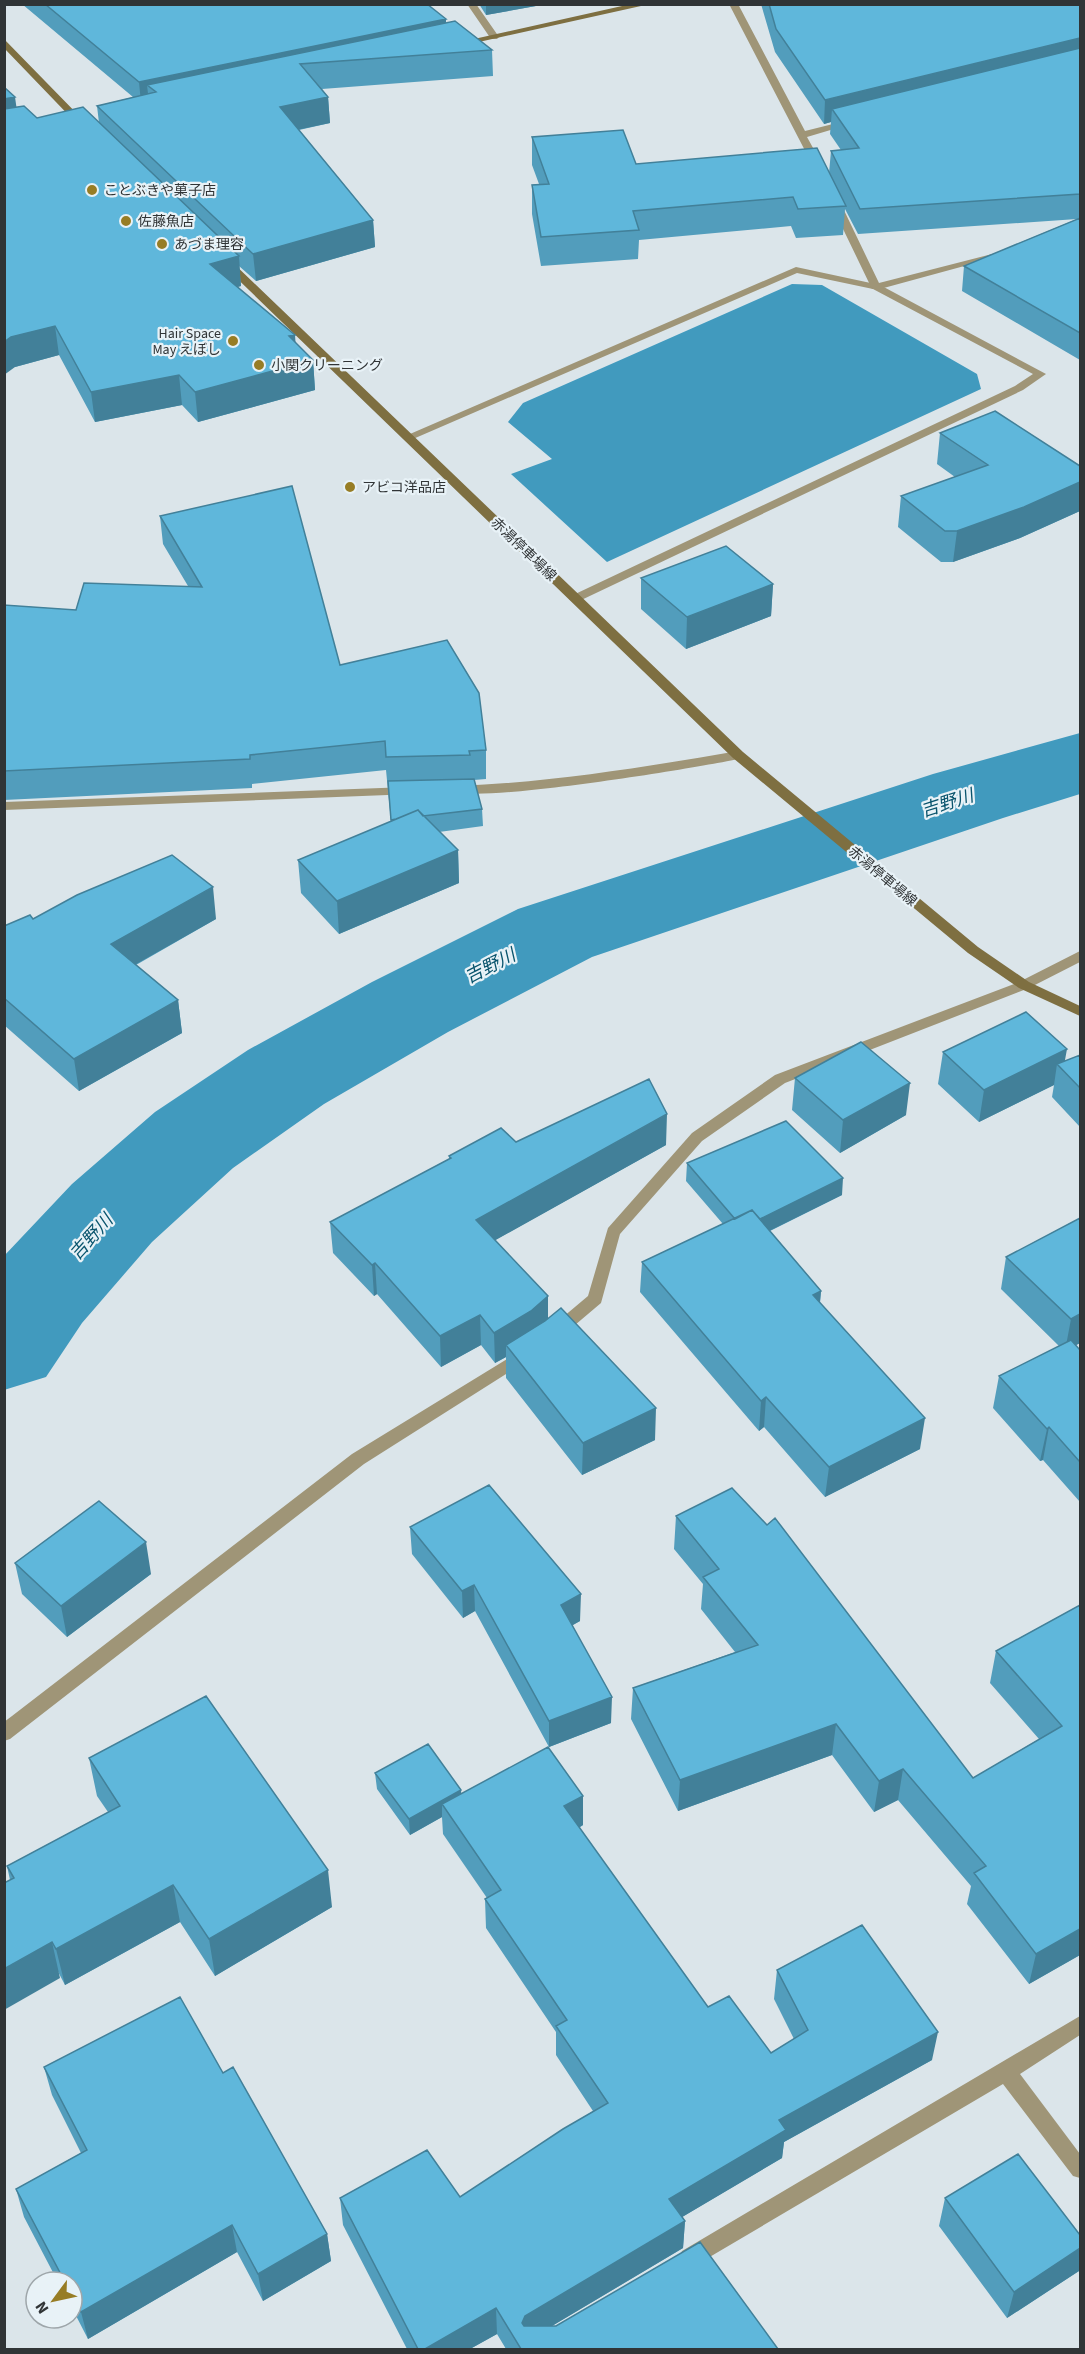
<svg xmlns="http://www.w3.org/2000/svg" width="1085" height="2354" font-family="'Source Sans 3','Noto Sans JP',sans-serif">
<rect width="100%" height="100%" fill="#dbe5ea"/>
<!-- water -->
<path fill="#419abe" d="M792 284 822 285 977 374 981 389 607 562 511 474 552 459 508 422 523 403Z"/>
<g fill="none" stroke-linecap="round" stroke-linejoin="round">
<!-- river -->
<path fill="#419abe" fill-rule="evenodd" d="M1080 733V794L1003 818 592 957 448 1032 324 1104 233 1168 152 1242 82 1323 46 1377 4 1390V1256L72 1184 155 1112 248 1050 372 982 518 909 933 774Z"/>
<!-- lane -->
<path fill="#9f9577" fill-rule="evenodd" d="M796 267 880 285 1046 374 1023 390 575 603 569 599 571 596 1015 386 1033 374 873 289 797 273 413 439 409 440 403 437Z
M738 751 744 755 743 758C709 766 467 806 452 790L459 786C553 782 645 767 738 751Z
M408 787 413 788 415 791 413 794 4 810V802Z
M1080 951V962L1029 988 785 1083 702 1141 620 1234 601 1303 562 1336H550L548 1332 550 1328 588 1296 608 1228 692 1133 775 1075 1019 982Z
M522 1350 528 1352 530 1356 528 1360 364 1464 10 1739 4 1741V1722L12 1716 352 1454Z
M1080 2016V2035L1020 2074 1080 2154V2178L1073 2176 1003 2084 696 2265 689 2268 682 2265 679 2258 682 2251Z"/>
<!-- street -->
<path fill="#9f9577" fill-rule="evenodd" d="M467 4H476L499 37 497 39H491Z
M729 4H738L805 131 849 120 854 123 807 137 823 166 822 168 813 166Z
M832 202 841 204 879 283 996 253 1001 256 880 289H872L831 204Z"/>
<!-- secondary -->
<path fill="#7e6f41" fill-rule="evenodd" d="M631 4H650L461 46 456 43Z
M4 39 86 123V127H80L4 48Z
M226 259 230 260 743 752 978 947 1029 982 1080 1006V1016L1019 988 968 953 733 758 222 264V260Z"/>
</g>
<!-- wall -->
<path fill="#529dbc" d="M22 4H427L446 23 492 50 493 76 322 89 328 97 330 123 299 130 373 220 375 247 256 281 239 266 241 286 237 287 295 335V342L313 360 315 390 198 422 182 405 95 422 59 355 15 367 16 107 37 118 99 123 97 106 133 97Z
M479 4H547L486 15Z
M761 4H1080V360L962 291 964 266 1077 219 858 234 845 209 843 235 796 238 791 226 639 240 638 259 541 266 532 214V185L539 184 532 165V137L636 164 829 173 831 151 841 150 830 134 831 122 824 124 775 52Z
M940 433 1080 466V511L1020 538 953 562H941L898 527 901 496 955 477 937 464Z
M160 516 340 665 486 750V779L474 780 482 809 483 826 439 832 458 850 459 883 339 934 301 893 298 860 391 822 386 770 252 784V788L4 800V605L76 610 188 586 163 544Z
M641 578 773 584 771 616 686 649 641 609Z
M33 919H216L136 965 178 1000 182 1033 79 1091 4 1025V926Z
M943 1052 1065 1061 1080 1055V1127L1052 1097 1054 1085 979 1122 938 1084Z
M795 1078 906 1115 840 1153 792 1110Z
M516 1142 666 1145 495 1240 548 1318 655 1440 582 1475 506 1378V1357L495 1363 481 1345 441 1367 377 1294 374 1296 333 1253 330 1222 449 1159V1156Z
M687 1163 842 1195 770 1231 821 1291 820 1303 920 1449 825 1497 764 1427 759 1431 640 1292 642 1262 723 1224 686 1181Z
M1080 1218V1343L1076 1345 1080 1350V1502L1043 1460 1040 1461 993 1408 999 1376 1059 1346 1001 1289 1006 1257Z
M676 1516 973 1778 1039 1739 990 1683 996 1651 1080 1605V1955L1029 1984 967 1904 971 1886 898 1800 874 1812 832 1755 678 1811 631 1719 633 1688 735 1652 701 1609 703 1584 674 1549Z
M410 1527 580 1621 572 1625 611 1723 549 1747 475 1611 463 1618 412 1554Z
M15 1563 151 1574 67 1637 22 1594Z
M89 1758 332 1907 215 1976 180 1922 65 1985 10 1880 7 1866 108 1812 97 1796Z
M375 1773 462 1794 583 1796V1825L579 1828 708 2007 771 2053 794 2039 774 1999 777 1970 932 2060 784 2142 782 2158 682 2217 685 2221 683 2248 552 2326 778 2349H506L497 2334 470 2349H407L343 2225 340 2198 460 2197 593 2111 556 2055V2032L486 1928 485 1899 487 1898 443 1834 442 1817 410 1835 377 1789Z
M44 2067 223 2073 327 2234 331 2261 263 2301 237 2252 88 2339 72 2308V2282H58L24 2217 16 2189 81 2153 52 2095Z
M945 2198 1079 2271 1007 2318 939 2226Z"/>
<!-- shaded-wall -->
<path fill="#428099" d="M486 4H547L486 15Z
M446 19V40L300 64 147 85 149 102 141 103 139 82Z
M1080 38V61L832 109 831 122 824 124 825 100Z
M15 97 19 125 4 128V99Z
M328 97 330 123 282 133 280 107Z
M373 220 375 247 256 281 253 254Z
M239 256 241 286 213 294 210 264Z
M55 326 59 355 15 367 4 375V342L11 337Z
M295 335 297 364 313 360 315 390 198 422 195 392 289 336Z
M179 375 182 405 95 422 91 392Z
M1080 482V511L1020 538 953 562 957 531Z
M773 584 771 616 686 649 687 617Z
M458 850 459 883 339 934 337 901Z
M213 887 216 919 115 976 111 944Z
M178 1000 182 1033 79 1091 74 1059Z
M1067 1049 1063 1071 1057 1064 1054 1085 979 1122 984 1090Z
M910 1083 906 1115 840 1153 843 1120Z
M667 1114 666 1145 476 1251V1220Z
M843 1178 842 1195 741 1245 743 1227Z
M375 1263 377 1294 374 1296 372 1265Z
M821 1291 818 1321 813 1295Z
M548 1296V1327L506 1345V1357L495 1363 494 1333Z
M1080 1314V1343L1065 1351 1071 1319Z
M480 1315 481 1345 441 1367 440 1336Z
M766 1397 764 1427 759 1431 761 1401Z
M656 1408 655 1440 582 1475 583 1443Z
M925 1418 920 1449 825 1497 829 1467Z
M1049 1427 1043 1460 1040 1461 1047 1429Z
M146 1542 151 1574 67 1637 61 1606Z
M474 1585 475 1611 463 1618 462 1591Z
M581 1594 580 1621 561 1632V1605Z
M612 1697 611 1723 549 1747V1721Z
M836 1724 832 1755 678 1811 680 1780Z
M903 1769 898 1800 874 1812 879 1781Z
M461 1790 462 1806 442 1804V1817L410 1835 409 1819Z
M583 1796V1825L563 1836 564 1806Z
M328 1870 332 1907 215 1976 209 1939Z
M173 1885 180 1922 65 1985 56 1949Z
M1080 1929V1955L1029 1984 1036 1954Z
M52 1942 60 1978 4 2010V1969Z
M938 2032 932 2060 784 2142 782 2158 667 2226 669 2199 779 2120Z
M685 2221 683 2248 525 2342 522 2323 525 2316Z
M232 2225 237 2252 88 2339 81 2312Z
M327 2234 331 2261 263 2301 258 2274Z
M1080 2248V2266L1079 2271 1007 2318 1014 2292Z
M496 2308 497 2334 470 2349H425Z"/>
<!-- building -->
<path fill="#5fb7db" stroke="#428099" stroke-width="1.5" d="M45 4H427L446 19 139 82Z
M769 4H1080V38L825 100 776 29Z
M455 21 492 50 300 64 328 97 280 107 373 220 253 254 97 106 156 92 147 85Z
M1080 48V194L860 209 831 151 859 148 832 109Z
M4 87 15 97 4 99Z
M24 106 37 118 83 107 239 256 210 264 295 335 289 336 313 360 195 392 179 375 91 392 55 326 11 337 4 342V109Z
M623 130 636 164 817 148 846 206 798 209 793 197 633 211 639 230 541 237 532 185 549 184 532 137Z
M1080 218V333L964 266Z
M995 411 1080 466V482L1024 507 957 531H945L901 496 988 465 940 433Z
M292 486 340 665 447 640 479 693 486 750 469 751 470 755 386 757 385 741 250 755V759L4 771V605L76 610 84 583 202 587 160 516Z
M726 546 773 584 687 617 641 578Z
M474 779 482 809 423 816 418 810 396 819 391 820 388 781Z
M418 810 458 850 337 901 298 860Z
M172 855 213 887 111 944 178 1000 74 1059 4 998V926L30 915 33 919 77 895Z
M1026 1012 1067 1049 984 1090 943 1052Z
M861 1042 910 1083 843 1120 795 1078Z
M1080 1055V1088L1057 1064Z
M649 1079 667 1114 476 1220 548 1296 531 1311 494 1333 480 1315 440 1336 375 1263 372 1265 330 1222 451 1158 449 1156 501 1128 516 1142Z
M786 1121 843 1178 760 1219 752 1210 735 1219 687 1163Z
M752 1210 821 1291 813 1295 925 1418 829 1467 766 1397 761 1401 642 1262Z
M1080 1218V1314L1071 1319 1006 1257Z
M561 1308 656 1408 583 1443 506 1345 545 1321Z
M1071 1340 1080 1350V1462L1049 1427 1047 1429 999 1376Z
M489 1485 581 1594 561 1605 612 1697 549 1721 474 1585 462 1591 410 1527Z
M732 1488 767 1525 775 1518 973 1778 1062 1726 996 1651 1080 1605V1929L1036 1954 974 1873 986 1866 903 1769 879 1781 836 1724 680 1780 633 1688 758 1645 703 1577 719 1569 676 1516Z
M99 1501 146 1542 61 1606 15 1563Z
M206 1696 328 1870 209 1939 173 1885 56 1949 52 1942 4 1969V1883L14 1878 7 1866 120 1806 89 1758Z
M428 1744 461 1790 409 1819 375 1773Z
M548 1747 583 1796 564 1806 708 2007 729 1996 771 2053 808 2030 777 1970 862 1925 938 2032 779 2120 786 2130 669 2199 685 2221 525 2316 522 2323 524 2326H556L700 2242 778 2349H521L496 2308 425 2349H418L340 2198 427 2150 460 2197 563 2129 608 2103 556 2026 567 2020 485 1899 501 1890 442 1804Z
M180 1997 223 2073 233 2067 327 2234 258 2274 232 2225 81 2312 72 2296V2282H65L16 2189 87 2150 44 2067Z
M1018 2154 1080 2235V2248L1014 2292 945 2198Z"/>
<!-- markers -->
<g fill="#977d25" stroke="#e8f2f7" stroke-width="2">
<circle cx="92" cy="190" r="6"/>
<circle cx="126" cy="221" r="6"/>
<circle cx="162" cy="244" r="6"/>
<circle cx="233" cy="341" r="6"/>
<circle cx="259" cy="365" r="6"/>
<circle cx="350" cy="487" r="6"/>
</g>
<g text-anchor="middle" stroke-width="4.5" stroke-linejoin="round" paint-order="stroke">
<!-- far-poi labels -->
<g font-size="14" fill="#303436" stroke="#e8f2f7" text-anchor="start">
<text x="104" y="195">ことぶきや菓子店</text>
<text x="138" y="226">佐藤魚店</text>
<text x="174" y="249">あづま理容</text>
<text x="221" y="338" text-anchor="end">Hair Space<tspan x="221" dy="16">May えぼし</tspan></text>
<text x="271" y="370">小関クリーニング</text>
<text x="362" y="492">アビコ洋品店</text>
</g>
<!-- far-street labels -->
<g font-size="14" fill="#303436" stroke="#e8f2f7">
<text transform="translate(524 549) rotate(44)" y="5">赤湯停車場線</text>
<text transform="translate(883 876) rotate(40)" y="5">赤湯停車場線</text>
</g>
<!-- water labels -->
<g font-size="18" font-style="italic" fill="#09546d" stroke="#e8f2f7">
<text transform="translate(947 803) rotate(-18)" y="6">吉野川</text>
<text transform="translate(490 966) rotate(-27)" y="6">吉野川</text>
<text transform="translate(91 1237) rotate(-48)" y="6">吉野川</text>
</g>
</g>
<!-- border -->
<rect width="1085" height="2354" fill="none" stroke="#303436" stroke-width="12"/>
<!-- north arrow -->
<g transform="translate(54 2300) rotate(237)"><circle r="28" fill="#e8f2f7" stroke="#9ea6aa" stroke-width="1.5"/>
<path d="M0-4.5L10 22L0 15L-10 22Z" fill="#977d25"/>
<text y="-9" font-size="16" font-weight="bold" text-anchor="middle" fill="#303436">N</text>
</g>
</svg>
